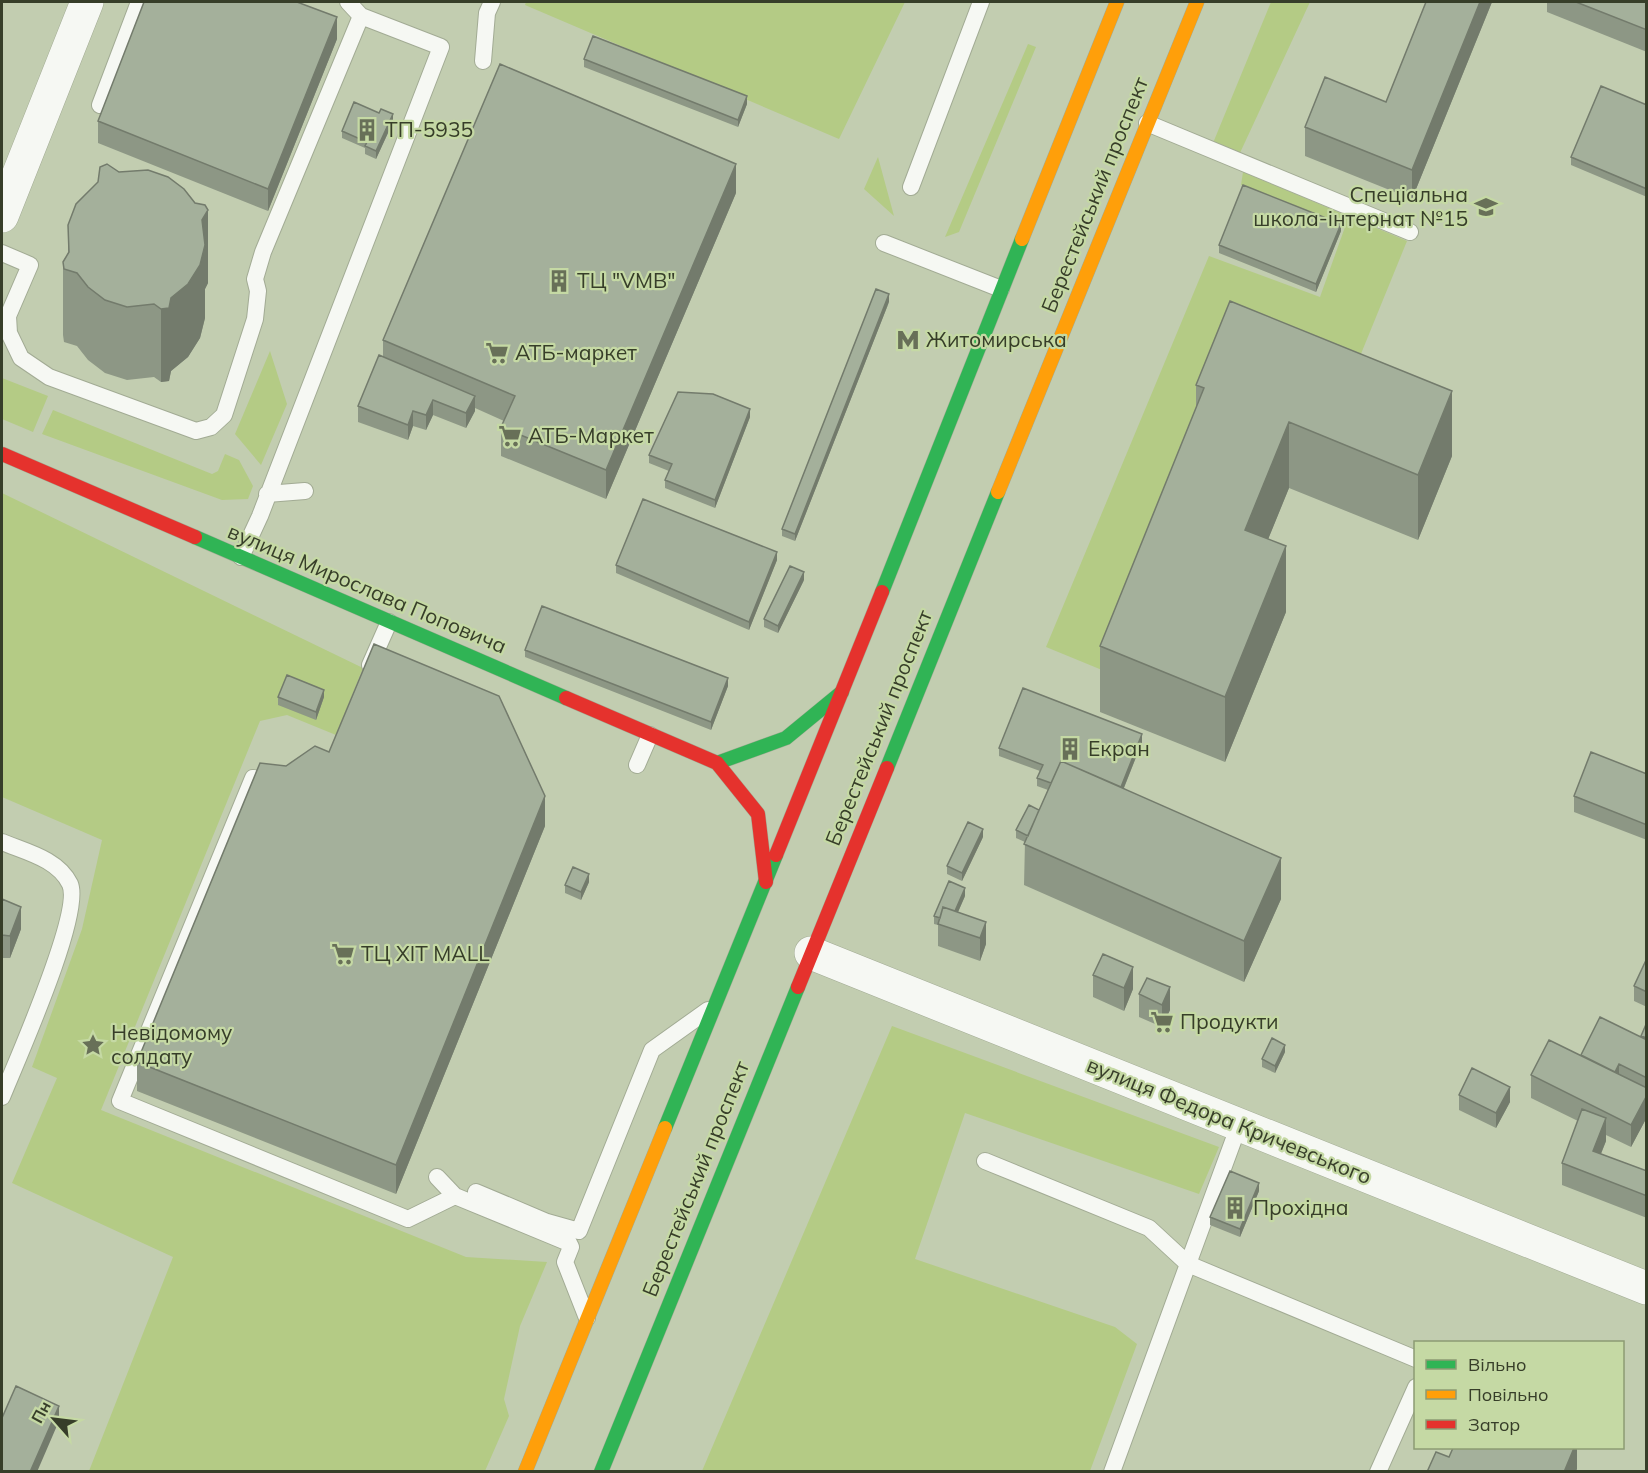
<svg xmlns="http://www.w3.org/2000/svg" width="1648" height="1473" font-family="Mulish,sans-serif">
<rect width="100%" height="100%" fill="#c2cdb0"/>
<!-- green -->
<path fill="#b4cb85" d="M526 2H905L839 139 525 5Z
M1271 2H1310L1239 155 1213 143Z
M1028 44 1036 47 959 232 945 237Z
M878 157 894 216 864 189Z
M1243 172 1407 241 1354 371 1102 670 1046 647 1209 256 1320 297 1345 227 1241 185Z
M270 351 287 404 261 465 235 434Z
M2 378 48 396 33 432 2 419Z
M53 410 212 474 218 471 225 454 239 460 253 486 248 499 222 500 42 434Z
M2 493 363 668 336 735 287 715 260 721 101 1110 466 1257 547 1262 520 1326 504 1399 509 1416 485 1471H89L173 1257 12 1183 57 1078 32 1067 82 929 102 840 2 797Z
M892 1026 1219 1147 1199 1194 965 1113 915 1259 1115 1327 1137 1344 1090 1471H702Z"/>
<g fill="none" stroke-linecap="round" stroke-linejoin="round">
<!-- lane casing -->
<g stroke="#a2ab94" stroke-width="18">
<path id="lane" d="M483 61 487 13 492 2
M100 105 139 2
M1147 123 1410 232
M911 187 981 2
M884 243 1001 289
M2 253 30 265 8 316 9 333 21 358 49 377 196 431 211 427 224 415 255 319 258 291 255 279 263 252 361 16
M267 494 305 491
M241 557 260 516 441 47 361 16 348 2
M370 665 389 622
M637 765 650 735
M276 782 253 778 120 1101 408 1219 455 1196
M2 842C26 852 58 859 70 884 83 913 16 1062 2 1097
M985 1161 1149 1228 1188 1264 1239 1125
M437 1177 455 1196 569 1243 571 1247 565 1262 587 1318
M476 1192 547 1222 579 1231 652 1050 708 1010
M1112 1472 1188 1264 1416 1359
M1378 1472 1416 1387"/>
</g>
<!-- street casing -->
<g stroke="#a2ab94" stroke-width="34">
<path id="street" d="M2 216 87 2
M811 953 1646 1288"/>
</g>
<!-- fast casing -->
<g stroke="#a2ab94" stroke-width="15">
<path id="fast" d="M195 537 566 698
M882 592 1022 239
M717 763 786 738 842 692
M887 768 998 492
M665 1128 776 855
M601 1472 798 987"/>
</g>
<!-- slow casing -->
<g stroke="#a2ab94" stroke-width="15">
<path id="slow" d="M1022 239 1117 2
M998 492 1197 2
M525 1472 665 1128"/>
</g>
<!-- jam casing -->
<g stroke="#a2ab94" stroke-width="15">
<path id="jam" d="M2 454 195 537
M566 698 717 763 758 814 766 882
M776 855 882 592
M798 987 887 768"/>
</g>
<!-- lane -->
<use href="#lane" stroke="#f6f8f3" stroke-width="16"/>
<!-- street -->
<use href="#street" stroke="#f6f8f3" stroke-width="33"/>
<!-- fast -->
<use href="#fast" stroke="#30b455" stroke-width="14"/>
<!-- slow -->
<use href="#slow" stroke="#ff9f0a" stroke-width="14"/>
<!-- jam -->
<use href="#jam" stroke="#e5322d" stroke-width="14"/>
</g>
<!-- wall -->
<path fill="#8d9785" d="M1426 2H1492L1412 199 1305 156V127L1386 102Z
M1547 2H1647V52L1547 12Z
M337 39 268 211 98 143V121Z
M584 59 747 104 738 127 584 67Z
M1647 105V197L1571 165V157Z
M393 122 376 159 365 154V148L342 138V131Z
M736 193 606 499 501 456V427L504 421 475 408V411L466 428 433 415 426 430 413 426 408 440 358 422V406L383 357V340Z
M68 225 208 283 205 289V318L200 338 188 357 171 371 169 381 161 382 154 377 127 380 105 373 88 360 77 346 64 342 63 335V262L68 253Z
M1341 231 1316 292 1219 253V245Z
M889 302 795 541 782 536V529Z
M1196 385 1452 456 1418 540 1289 488 1268 539 1286 612 1225 762 1100 712V646L1196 409Z
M750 417 715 508 665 488V480L669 471 649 463V455Z
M777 560 749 630 616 573V565Z
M804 580 778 633 764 627V619Z
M525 650 728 686 711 730 525 657Z
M278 697H324L316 720 278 705Z
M1142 742 1124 788 1281 899 1244 982 1024 885 1025 842 1016 838V830L1039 810 1048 790 1037 786V778L1040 771 999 756V748Z
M329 752 545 826 396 1194 137 1091V1062L286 766Z
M1647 774V840L1574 812V796Z
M983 837 962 881 947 874V866Z
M589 882 581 900 565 893V885Z
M965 896 958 912 986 944 980 961 938 946V925L934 924V916Z
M2 899 21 929 10 958H2Z
M1647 958V1007L1634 1001V986Z
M1093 975 1133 989 1124 1011 1093 997Z
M1147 978 1170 1010 1162 1027 1139 1017V994Z
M1647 1022V1117L1631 1147 1606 1135V1141L1601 1154 1647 1171V1218L1562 1185V1163L1578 1121 1531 1098V1075L1581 1055 1641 1037Z
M1285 1052 1275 1073 1262 1067V1059Z
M1459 1095 1510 1102 1496 1128 1459 1110Z
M1259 1191 1240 1237 1210 1225V1217Z"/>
<!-- shaded-wall -->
<path fill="#737b6c" d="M1480 2H1492L1412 199V170Z
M337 17V39L268 211V189Z
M747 96V104L738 127V120Z
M393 114V122L376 159V151Z
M736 164V193L606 499V470Z
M208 210V283L205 289V318L200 338 188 357 171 371 169 381 161 382V309L171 298 202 220Z
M1341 224V231L1316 292V284Z
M889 294V302L795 541V534Z
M1452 391V456L1418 540V475Z
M475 396V411L466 428V413Z
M433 400V415L426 430V415Z
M750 409V417L715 508V500Z
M413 411V426L408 440V425Z
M1289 422V488L1245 596V530Z
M1286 546V612L1225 762V697Z
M777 552V560L749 630V622Z
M804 572V580L778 633V626Z
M728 678V686L711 730V722Z
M324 690V697L316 720V712Z
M1142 734V742L1113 815V807Z
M545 796V826L396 1194V1165Z
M983 829V837L962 881V873Z
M1281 858V899L1244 982V941Z
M589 874V882L581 900V892Z
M965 888V896L951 928 950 923Z
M21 907V929L10 958V936Z
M986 922V944L980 961V938Z
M1133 967V989L1124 1011V988Z
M1170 987V1010L1162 1027V1005Z
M1285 1045V1052L1275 1073V1066Z
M1619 1064V1079L1614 1073Z
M1510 1087V1102L1496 1128V1113Z
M1647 1095V1117L1631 1147V1125Z
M1606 1118V1141L1593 1173V1151Z
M1259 1183V1191L1240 1237V1229Z
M59 1406V1421L37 1472H30Z
M1574 1448H1577V1469L1576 1472H1564Z"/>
<!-- building -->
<path fill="#a4b09b" stroke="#737b6c" stroke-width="1.5" d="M144 2H297L337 17 268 189 98 121Z
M1426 2H1480L1412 170 1305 127 1325 77 1386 102Z
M1576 2H1647V30Z
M593 36 747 96 738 120 584 59Z
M500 64 736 164 606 470 501 427 515 396 383 340Z
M1601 86 1647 105V189L1571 157Z
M354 102 379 113 381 109 393 114 376 151 365 146 367 142 342 131Z
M107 164 119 172 148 170 168 177 184 189 195 203 205 205 208 210 202 220 205 245 200 265 188 284 171 298 169 308 161 309 154 304 127 307 105 300 88 287 77 273 64 269 63 262 69 252 68 225 76 204 98 182 100 167Z
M1243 185 1341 224 1316 284 1219 245Z
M876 289 889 294 795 534 782 529Z
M1230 301 1452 391 1418 475 1289 422 1245 530 1286 546 1225 697 1100 646 1204 388 1196 385Z
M379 355 475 396 466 413 433 400 426 415 413 411 408 425 358 406Z
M678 392 713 394 750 409 715 500 665 480 672 464 649 455Z
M643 499 777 552 749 622 616 565Z
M790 566 804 572 778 626 764 619Z
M542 606 728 678 711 722 525 650Z
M374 644 499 696 545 796 396 1165 137 1062 260 763 286 766 315 746 329 752Z
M287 675 324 690 316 712 278 697Z
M1023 688 1142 734 1121 787 1061 761 1051 783 1037 778 1043 765 999 748Z
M1591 752 1647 774V825L1574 796Z
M1061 761 1281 858 1244 941 1024 844Z
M1029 805 1039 810 1028 836 1016 830Z
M968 822 983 829 962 873 947 866Z
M573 867 589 874 581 892 565 885Z
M949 881 965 888 955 911 943 907 940 918 934 916Z
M2 899 21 907 10 936 2 935Z
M943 907 986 922 980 938 938 924Z
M1103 954 1133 967 1124 988 1093 975Z
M1647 958V992L1634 986Z
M1147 978 1170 987 1162 1005 1139 994Z
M1600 1017 1647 1040V1078L1619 1064 1615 1072 1581 1055Z
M1647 1022V1038L1641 1036Z
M1272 1038 1285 1045 1275 1066 1262 1059Z
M1549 1040 1647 1088V1095L1631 1125 1531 1075Z
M1472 1068 1510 1087 1496 1113 1459 1095Z
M1582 1109 1606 1118 1593 1151 1647 1171V1196L1562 1163Z
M1230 1171 1259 1183 1240 1229 1210 1217Z
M16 1386 59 1406 30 1472H2V1418Z
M1453 1448H1574L1564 1472H1427L1436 1452 1449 1457Z"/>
<!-- icons -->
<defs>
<g id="building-bare" transform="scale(1.8)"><path d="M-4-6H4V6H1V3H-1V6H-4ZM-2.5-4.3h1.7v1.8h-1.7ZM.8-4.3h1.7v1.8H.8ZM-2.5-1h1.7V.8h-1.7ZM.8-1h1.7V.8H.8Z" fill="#687058" stroke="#c5d9a4" stroke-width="2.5" paint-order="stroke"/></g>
<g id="school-bare" transform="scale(1.8)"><path d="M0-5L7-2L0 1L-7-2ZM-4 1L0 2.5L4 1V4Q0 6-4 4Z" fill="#687058" stroke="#c5d9a4" stroke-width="2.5" paint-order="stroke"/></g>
<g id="metro-bare" transform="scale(1.8)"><path d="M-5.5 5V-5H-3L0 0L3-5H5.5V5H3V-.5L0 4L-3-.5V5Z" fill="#687058" stroke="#c5d9a4" stroke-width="2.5" paint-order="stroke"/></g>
<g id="supermarket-bare" transform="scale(1.8)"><path d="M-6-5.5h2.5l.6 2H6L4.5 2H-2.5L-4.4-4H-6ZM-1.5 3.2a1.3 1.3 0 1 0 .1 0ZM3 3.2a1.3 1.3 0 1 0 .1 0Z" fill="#687058" stroke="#c5d9a4" stroke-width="2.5" paint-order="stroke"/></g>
<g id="sight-bare" transform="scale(1.8)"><path d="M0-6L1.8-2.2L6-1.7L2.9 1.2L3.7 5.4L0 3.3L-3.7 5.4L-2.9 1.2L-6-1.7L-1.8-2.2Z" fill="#687058" stroke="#c5d9a4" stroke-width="2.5" paint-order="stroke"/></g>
</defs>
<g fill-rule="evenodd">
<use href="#building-bare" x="367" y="130"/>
<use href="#school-bare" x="1486" y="207"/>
<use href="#building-bare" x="559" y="281"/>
<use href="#metro-bare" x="908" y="340"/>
<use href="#supermarket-bare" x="497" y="353"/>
<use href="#supermarket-bare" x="510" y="436"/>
<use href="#building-bare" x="1070" y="749"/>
<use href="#supermarket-bare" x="343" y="954"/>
<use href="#supermarket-bare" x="1162" y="1022"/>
<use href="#sight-bare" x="93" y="1045"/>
<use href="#building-bare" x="1235" y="1208"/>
</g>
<g text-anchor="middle" stroke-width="4.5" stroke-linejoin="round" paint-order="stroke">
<!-- poi labels -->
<g font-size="21" fill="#373e29" stroke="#c5d9a4" text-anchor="start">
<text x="385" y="137">ТП-5935</text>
<text x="1468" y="202" text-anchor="end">Спеціальна<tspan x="1468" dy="24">школа-інтернат №15</tspan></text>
<text x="577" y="288">ТЦ "VMB"</text>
<text x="926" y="347">Житомирська</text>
<text x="515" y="360">АТБ-маркет</text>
<text x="528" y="443">АТБ-Маркет</text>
<text x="1088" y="756">Екран</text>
<text x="361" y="961">ТЦ ХІТ MALL</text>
<text x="1180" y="1029">Продукти</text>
<text x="111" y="1040">Невідомому<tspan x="111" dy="24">солдату</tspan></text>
<text x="1253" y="1215">Прохідна</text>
</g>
<!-- street labels -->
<g font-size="21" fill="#373e29" stroke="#c5d9a4">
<text transform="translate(1095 195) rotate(-68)" y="7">Берестейський проспект</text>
<text transform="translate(367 589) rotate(23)" y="7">вулиця Мирослава Поповича</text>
<text transform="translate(879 728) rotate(-68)" y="7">Берестейський проспект</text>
<text transform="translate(1229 1121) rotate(22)" y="7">вулиця Федора Кричевського</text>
<text transform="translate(696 1179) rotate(-68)" y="7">Берестейський проспект</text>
</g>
</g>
<!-- border -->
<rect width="1648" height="1473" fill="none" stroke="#373e29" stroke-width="6"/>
<!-- legend -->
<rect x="1414" y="1341" width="210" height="108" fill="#c5d9a4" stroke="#8c9b73" stroke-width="1.5"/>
<rect x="1426" y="1360" width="30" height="9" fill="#30b455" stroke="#8c9b73" stroke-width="1.5"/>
<text x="1468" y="1371" font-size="18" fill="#373e29">Вільно</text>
<rect x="1426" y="1390" width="30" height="9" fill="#ff9f0a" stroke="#8c9b73" stroke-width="1.5"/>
<text x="1468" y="1401" font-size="18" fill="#373e29">Повільно</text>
<rect x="1426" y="1420" width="30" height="9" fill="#e5322d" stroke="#8c9b73" stroke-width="1.5"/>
<text x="1468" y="1431" font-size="18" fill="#373e29">Затор</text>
<!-- north arrow -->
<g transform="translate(54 1419) rotate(298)" stroke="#c5d9a4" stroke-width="4.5" paint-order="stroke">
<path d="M0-4.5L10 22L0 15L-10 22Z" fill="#373e29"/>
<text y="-9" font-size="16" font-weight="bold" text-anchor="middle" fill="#373e29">Пн</text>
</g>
</svg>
